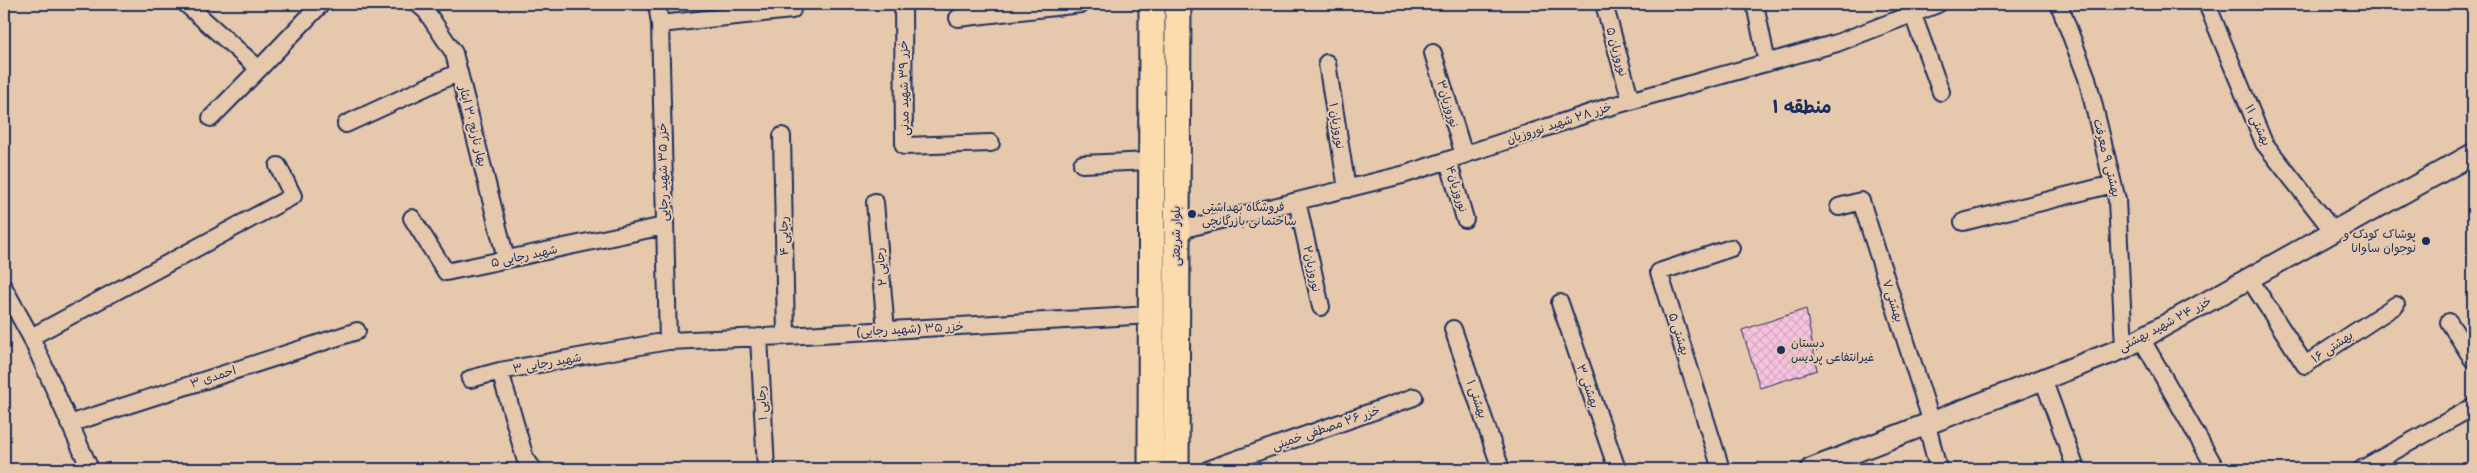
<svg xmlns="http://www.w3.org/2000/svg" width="2477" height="473" font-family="'Balsamiq Sans','Playpen Sans Arabic',sans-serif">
<defs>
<pattern id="building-cross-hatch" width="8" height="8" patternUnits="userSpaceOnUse" patternTransform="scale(1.25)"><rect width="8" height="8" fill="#f8c3df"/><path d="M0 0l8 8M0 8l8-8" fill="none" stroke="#d4a8c2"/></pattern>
</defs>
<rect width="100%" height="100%" fill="#e6c8ad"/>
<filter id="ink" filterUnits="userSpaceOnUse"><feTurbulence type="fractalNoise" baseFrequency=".02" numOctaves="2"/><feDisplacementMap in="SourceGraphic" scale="10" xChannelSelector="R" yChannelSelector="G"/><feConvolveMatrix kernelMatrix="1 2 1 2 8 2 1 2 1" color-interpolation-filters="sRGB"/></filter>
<g filter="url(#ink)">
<!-- building -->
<path fill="url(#building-cross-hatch)" stroke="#1b2f5e" d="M1806 309 1817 370 1760 388 1742 330Z"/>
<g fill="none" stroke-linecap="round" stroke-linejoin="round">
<!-- minor casing -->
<g stroke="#1b2f5e" stroke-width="20">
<path id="minor" d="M186 4 259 69 321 4
M418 4 426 11 454 53 506 259
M657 4 660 24 668 341
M903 4 904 146 991 143
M1604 4 1631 101
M1755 4 1767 63
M1909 4 1941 92
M2059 4 2087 78 2117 200 2124 348
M2207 4 2264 143 2333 231
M958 18 1081 4
M660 24 792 10
M1433 53 1464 155
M1327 63 1347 189
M211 118 259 69
M346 124 459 72
M782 136 786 336
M1448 160 1465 219
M1082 164 1151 161
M1297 201 1321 307
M875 202 886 331
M1839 207 1861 201 1932 423
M412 218 446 272 664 226
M1963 222 2113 184
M1176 231 1406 174 1605 108 1837 43 1938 4
M2249 278 2305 365 2396 305
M4 288 31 337 90 469
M1560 303 1617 469
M2449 322 2473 360
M1453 329 1501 469
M31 337 293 196 278 166
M759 337 766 469
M2141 338 2216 469
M470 379 500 371
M2043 379 2076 469
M69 424 357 331
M1927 425 1938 469
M533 469 525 458 500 371 668 341 786 336 1151 315
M1209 469 1414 397
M1721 469 1659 272 1731 248
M2362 469 2473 407"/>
</g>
<!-- tertiary casing -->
<g stroke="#1b2f5e" stroke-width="24">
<path id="tertiary" d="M1811 469 2124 348 2473 154"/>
</g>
<!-- primary casing -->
<g stroke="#1b2f5e" stroke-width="29">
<path id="primary" d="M1151 469 1152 4
M1176 469 1178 4"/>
</g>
<!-- minor -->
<use href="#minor" stroke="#e6c8ad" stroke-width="16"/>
<!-- tertiary -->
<use href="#tertiary" stroke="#e6c8ad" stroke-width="20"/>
<!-- primary -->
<use href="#primary" stroke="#fcdcac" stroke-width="25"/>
</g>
</g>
<!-- markers -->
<g fill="#1b2f5e" stroke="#e6c8ad" stroke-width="2">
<circle cx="1192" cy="214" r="5"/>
<circle cx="2426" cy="241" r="5"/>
<circle cx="1781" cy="350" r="5"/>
</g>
<g text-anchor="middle" stroke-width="4" stroke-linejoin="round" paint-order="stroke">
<!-- street labels -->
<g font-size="12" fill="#1b2f5e" stroke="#e6c8ad">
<text transform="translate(1617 52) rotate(74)" y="4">نوروزیان ۵</text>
<text transform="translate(904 88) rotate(-91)" y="4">خزر ۳۹ شهید مدنی</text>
<text transform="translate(1448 104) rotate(73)" y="4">نوروزیان۳</text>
<text transform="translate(1559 123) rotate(-18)" y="4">خزر ۲۸ شهید نوروزیان</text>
<text transform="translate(2258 125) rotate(65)" y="4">بهشتی ۱۱</text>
<text transform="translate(473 126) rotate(76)" y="4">بهار نارنج ۳۰ ایثار</text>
<text transform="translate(1337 126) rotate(81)" y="4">نوروزیان ۱</text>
<text transform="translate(2107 158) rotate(76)" y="4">بهشتی ۹ معرفت</text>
<text transform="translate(663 172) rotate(-91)" y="4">خزر ۳۵ شهید رجایی</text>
<text transform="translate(1457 189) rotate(73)" y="4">نوروزیان۴</text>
<text transform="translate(784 236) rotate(-91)" y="4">رجایی ۴</text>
<text transform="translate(1176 236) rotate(-90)" y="4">بلوار شریعتی</text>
<text transform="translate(524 256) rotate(-12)" y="4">شهید رجایی ۵</text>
<text transform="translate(881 267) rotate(-95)" y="4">رجایی ۲</text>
<text transform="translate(1312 269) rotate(78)" y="4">نوروزیان۲</text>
<text transform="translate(1893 301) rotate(72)" y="4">بهشتی ۷</text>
<text transform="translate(2165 324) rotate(-28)" y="4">خزر ۲۴ شهید بهشتی</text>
<text transform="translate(910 329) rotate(-3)" y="4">خزر ۳۵ (شهید رجایی)</text>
<text transform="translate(1679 334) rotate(72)" y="4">بهشتی ۵</text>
<text transform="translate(2332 347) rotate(-34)" y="4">بهشتی ۱۶</text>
<text transform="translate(547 363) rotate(-10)" y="4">شهید رجایی ۳</text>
<text transform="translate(213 377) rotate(-18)" y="4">احمدی ۳</text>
<text transform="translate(1588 386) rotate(71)" y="4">بهشتی ۳</text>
<text transform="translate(1477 399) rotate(71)" y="4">بهشتی ۱</text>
<text transform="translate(762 403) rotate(-93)" y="4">رجایی ۱</text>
<text transform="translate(1326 428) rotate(-19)" y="4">خزر ۲۶ مصطفی خمینی</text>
</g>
<!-- poi labels -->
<g font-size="12" fill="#1b2f5e" stroke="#e6c8ad" text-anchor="start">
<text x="1202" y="211">فروشگاه بهداشتی<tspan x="1202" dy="14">ساختمانی بازرگانچی</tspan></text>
<text x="2416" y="238" text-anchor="end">پوشاک کودک و<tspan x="2416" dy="14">نوجوان ساوانا</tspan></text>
<text x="1791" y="347">دبستان<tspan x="1791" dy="14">غیرانتفاعی پردیس</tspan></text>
</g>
<!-- district labels -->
<g font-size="18" font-weight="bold" fill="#1b2f5e" stroke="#e6c8ad">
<text x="1802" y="113">منطقه ۱</text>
</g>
</g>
<!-- margin -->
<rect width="2477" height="473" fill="none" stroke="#e6c8ad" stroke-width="20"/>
<rect x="10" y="10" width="2457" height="453" fill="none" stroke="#1b2f5e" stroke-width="2" filter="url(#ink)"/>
</svg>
